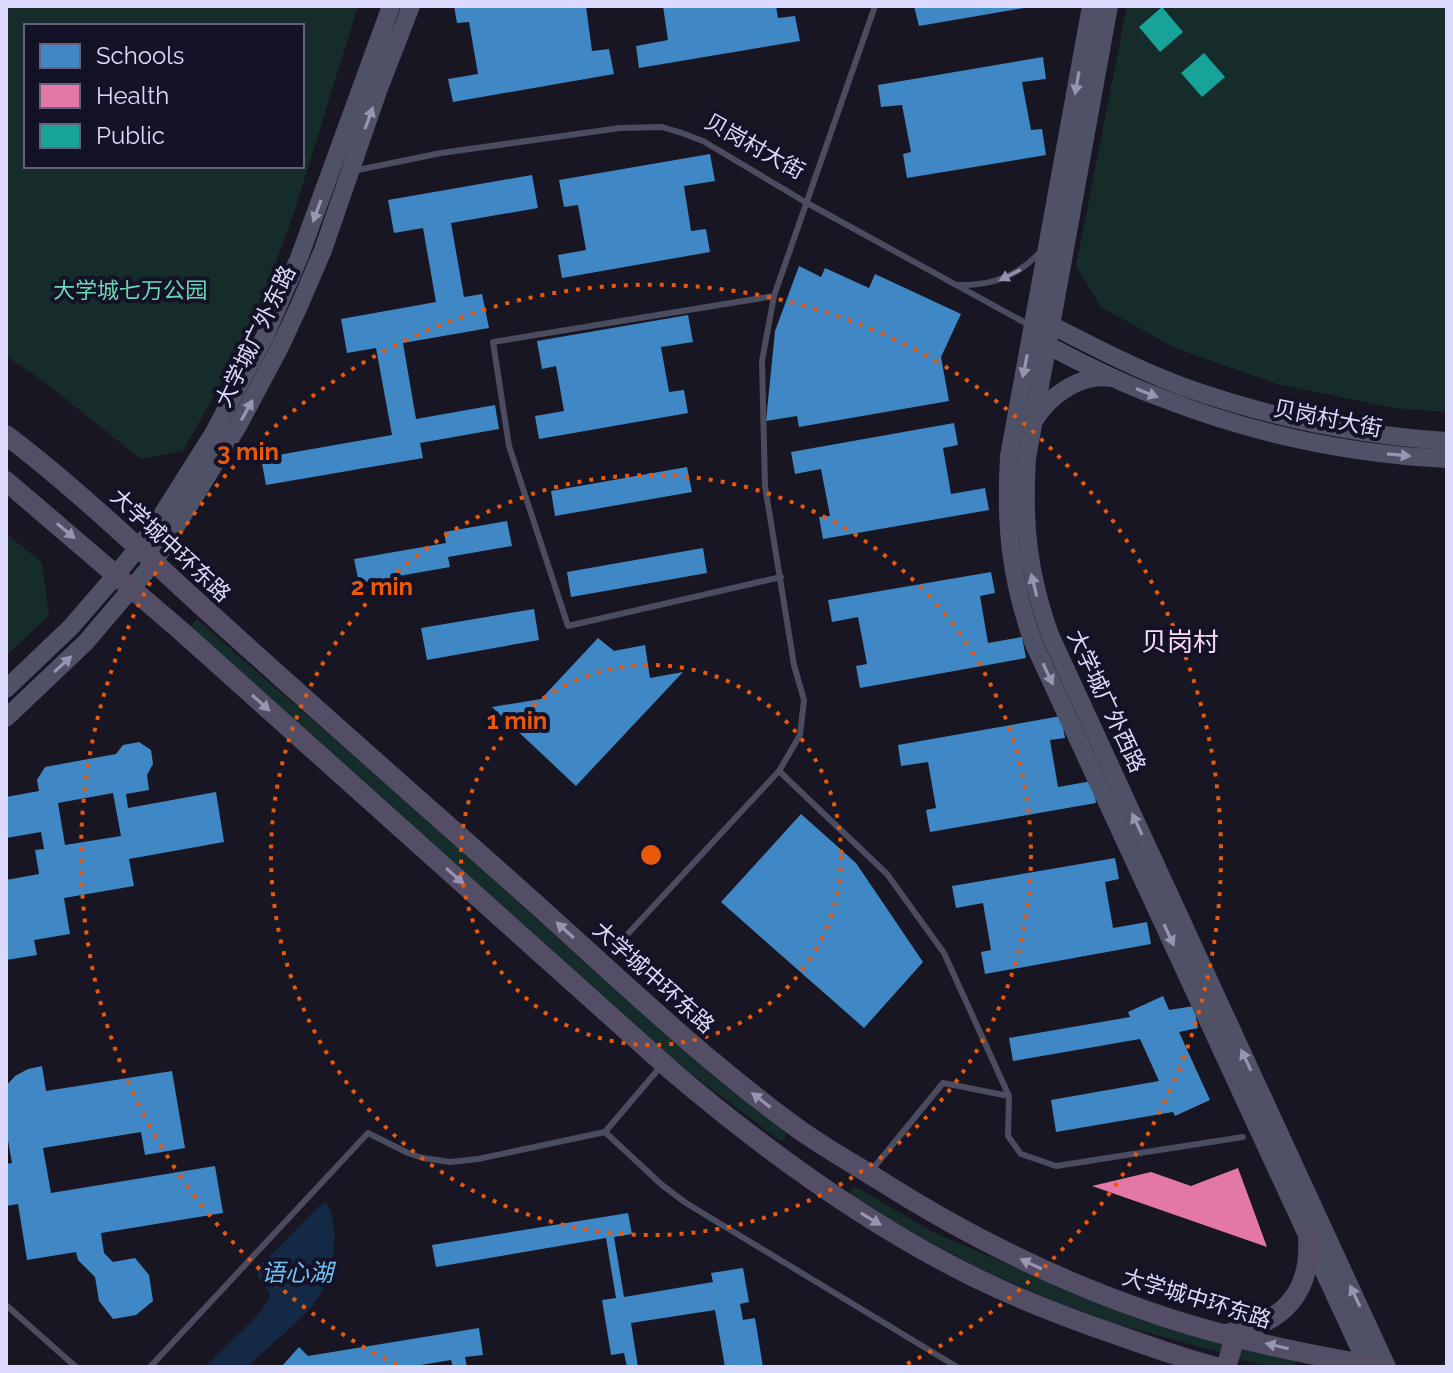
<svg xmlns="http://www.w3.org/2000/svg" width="1453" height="1373" font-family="Raleway,'Noto Sans SC',sans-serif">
<rect width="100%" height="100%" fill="#181622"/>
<!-- green -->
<path fill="#152c2b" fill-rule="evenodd" d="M6 6H358L295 210 276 262 253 320 222 381 183 451 141 459 46 383 6 356ZM302 26V166H26V26Z
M1127 6H1447V412L1394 408 1277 384 1175 348 1101 307 1076 266Z
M6 534 42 562 49 615 6 656Z
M197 619C281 694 368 766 452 842 561 940 668 1042 785 1132V1139L782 1141 778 1139 673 1060 190 627Z
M854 1187 858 1188 933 1232 1021 1270 1222 1343V1353L1109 1322 1059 1303 983 1270 951 1253 899 1225 851 1195 850 1190Z
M1241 1348 1296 1360 1294 1367H1270L1238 1359Z"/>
<!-- water -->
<path fill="#132945" d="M326 1202C334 1214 335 1230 334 1244 333 1252 333 1261 331 1269 321 1312 276 1336 248 1367H205L255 1318 270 1298C271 1285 253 1281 259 1267L321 1204Z"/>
<!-- schools -->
<path fill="#3f88c5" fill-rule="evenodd" d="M454 6H586L592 51 609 49 614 74 453 102 448 79 478 74 469 22 457 23Z
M663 6H776L778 18 795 16 800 41 639 68 636 46 668 40Z
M914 6H1023L1024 8 919 26Z
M1043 57 1046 79 1022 82 1031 130 1042 129 1046 155 907 178 903 154 911 152 902 105 881 107 878 85Z
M710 154 715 181 684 186 691 231 706 229 710 252 562 278 558 255 586 250 578 205 564 207 559 180Z
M532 175 538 208 451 223 464 297 482 294 489 328 403 343 416 419 495 405 499 429 420 443 423 458 266 485 261 458 392 435 376 348 347 353 341 319 436 302 423 228 394 233 388 200Z
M799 266 821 277 825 268 869 288 875 274 961 314 941 357 949 401 799 427 797 416 766 421 775 331Z
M688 315 693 342 661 347 669 392 684 390 688 413 539 439 535 416 564 411 556 366 542 369 537 341Z
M954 423 958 445 943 448 951 494 985 488 989 510 823 539 819 517 830 516 821 469 795 474 791 452Z
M687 467 692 492 555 516 551 491Z
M507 521 512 546 448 557 450 567 359 583 354 559 446 543 444 532Z
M703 548 707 573 571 597 567 572Z
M991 572 995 593 980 596 988 643 1022 637 1026 658 860 688 856 666 867 664 858 617 832 622 828 600Z
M534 609 539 640 427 660 421 628Z
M598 638 614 651 645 645 650 678 683 672 576 786 492 707 541 699Z
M1061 716 1065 738 1050 740 1058 787 1092 781 1096 803 930 832 926 810 936 808 928 762 901 766 898 745Z
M139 742 151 750 153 764 147 775 149 790 126 794 128 808 216 792 224 842 129 859 134 886 64 898 70 934 34 940 37 955 6 960V880L39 874 35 850 44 849 41 832 6 838V797L39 791 37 780 45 767 116 754 123 745ZM113 793 121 836 65 845 58 803Z
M801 814 856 863 923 962 864 1028 721 902Z
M1115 858 1119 879 1105 882 1113 928 1147 922 1151 944 985 974 981 952 991 950 983 903 956 908 952 886Z
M1163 996 1169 1010 1194 1006 1198 1028 1179 1032 1210 1100 1175 1116 1173 1112 1056 1132 1051 1100 1159 1081 1140 1039 1013 1061 1009 1038 1130 1017 1128 1012Z
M42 1066 46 1091 172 1071 185 1148 145 1155 141 1132 43 1148 51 1193 215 1166 223 1213 101 1233 104 1253 113 1262 135 1258 149 1275 153 1301 136 1315 113 1319 99 1301 95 1277 78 1260 76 1252 27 1260 18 1204 6 1206V1164L12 1163 6 1129V1086L15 1076 28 1069Z
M628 1213 632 1234 614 1237 624 1297 713 1282 711 1273 743 1268 749 1302 740 1304 743 1320 755 1318 763 1367H725L715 1310 631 1323 638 1367H627L624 1353 611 1355 602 1300 616 1298 606 1238 436 1267 432 1245Z
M479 1328 483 1355 465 1357 467 1367H453L451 1360 408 1367H281L299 1347 308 1356Z"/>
<!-- health -->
<path fill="#e377a8" d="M1238 1168 1267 1247 1092 1186 1151 1172 1191 1186Z"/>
<!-- public -->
<path fill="#17a398" d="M1162 7 1183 32 1160 52 1139 27Z
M1204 53 1225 77 1202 97 1181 73Z"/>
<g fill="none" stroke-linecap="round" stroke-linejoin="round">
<!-- lane -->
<path stroke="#4c4c61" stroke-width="6" d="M353 171 441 153 620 128 662 127 682 133 703 141 807 203 1031 326
M959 285C992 286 1019 276 1041 251
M774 296 493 342 509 446 568 626 781 577
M779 771 887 874 944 953 1009 1096 943 1083 871 1171
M612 951 779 771 800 735 804 700 794 665 765 486 762 361 774 296 875 6
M1009 1096 1008 1136 1021 1154 1056 1166 1243 1137
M605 1132 662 1185 686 1203 957 1367
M6 1305 76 1367
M150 1367 368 1133 408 1153 423 1158 450 1162 478 1159 605 1132 662 1065"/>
<!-- secondary -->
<path stroke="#4f5167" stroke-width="18" d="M1091 6 1009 456C1005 525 1010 577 1033 642L1368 1367
M1109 6 1027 458C1023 524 1028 573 1050 635L1387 1367
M1039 326 1051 325C1094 347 1138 370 1184 387 1268 417 1358 435 1447 441
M1039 335 1047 345C1083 364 1120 383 1159 397 1250 433 1349 454 1447 459
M1034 421C1050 395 1081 373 1112 378
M6 689 71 627 116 575 153 529 213 434 265 336 299 258 391 6
M6 718 86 642 154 562 238 426 280 347 300 304 323 250 378 91 411 6"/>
<!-- primary -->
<path stroke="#544d66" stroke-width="20" d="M6 435C76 488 139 549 204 608 311 705 419 800 527 896 615 975 701 1058 797 1128 822 1146 850 1162 876 1178 962 1233 1053 1279 1150 1312 1224 1338 1303 1354 1381 1367
M6 481 180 630 673 1072C766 1151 866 1224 976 1278 1023 1301 1073 1320 1123 1337 1154 1348 1185 1359 1216 1367
M1229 1333C1283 1323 1312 1293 1308 1237
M1226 1367 1232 1348V1336"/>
</g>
<!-- one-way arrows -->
<defs><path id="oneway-solid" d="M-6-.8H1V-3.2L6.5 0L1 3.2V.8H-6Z" transform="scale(2)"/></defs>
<g fill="#9596b2">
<use href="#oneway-solid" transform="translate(1077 83) rotate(100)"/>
<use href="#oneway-solid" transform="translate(369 118) rotate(-70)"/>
<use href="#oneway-solid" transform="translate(317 211) rotate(110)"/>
<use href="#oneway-solid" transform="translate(1025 366) rotate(101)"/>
<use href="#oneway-solid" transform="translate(1147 393) rotate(22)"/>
<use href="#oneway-solid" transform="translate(247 410) rotate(-61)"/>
<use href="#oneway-solid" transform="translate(1399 455) rotate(5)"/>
<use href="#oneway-solid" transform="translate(1034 585) rotate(-104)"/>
<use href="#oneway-solid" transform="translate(63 664) rotate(-43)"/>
<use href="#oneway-solid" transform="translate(1048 674) rotate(65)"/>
<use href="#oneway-solid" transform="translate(1137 824) rotate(-115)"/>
<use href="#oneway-solid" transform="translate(1169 935) rotate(65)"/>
<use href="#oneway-solid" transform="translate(1246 1060) rotate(-115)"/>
<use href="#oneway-solid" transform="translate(1355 1296) rotate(-115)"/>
</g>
<use fill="#9493ae" href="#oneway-solid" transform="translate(1010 275) rotate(153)"/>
<g fill="#9894b1">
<use href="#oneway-solid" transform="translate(66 531) rotate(40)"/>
<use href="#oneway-solid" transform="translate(261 703) rotate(42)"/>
<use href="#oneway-solid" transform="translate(455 876) rotate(42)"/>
<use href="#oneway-solid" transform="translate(565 930) rotate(-138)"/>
<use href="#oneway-solid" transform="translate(761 1100) rotate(-142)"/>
<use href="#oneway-solid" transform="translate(871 1219) rotate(31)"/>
<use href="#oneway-solid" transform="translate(1031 1264) rotate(-155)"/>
<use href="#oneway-solid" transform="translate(1277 1346) rotate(-167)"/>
</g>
<!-- distance rings -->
<g fill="none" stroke="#e8590c" stroke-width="4" stroke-dasharray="4 8">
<circle cx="651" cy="855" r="190"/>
<circle cx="651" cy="855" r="380"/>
<path d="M397 1365A570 570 0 1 1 905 1365"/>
</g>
<g text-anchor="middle" stroke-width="8" stroke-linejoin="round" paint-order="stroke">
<!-- street labels -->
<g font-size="22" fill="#dbdafc" stroke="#141226">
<text transform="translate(755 146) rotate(29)" y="8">贝岗村大街</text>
<text transform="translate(255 336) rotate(-64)" y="8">大学城广外东路</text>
<text transform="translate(1328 418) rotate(11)" y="8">贝岗村大街</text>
<text transform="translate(171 545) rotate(43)" y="8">大学城中环东路</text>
<text transform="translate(1107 701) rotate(65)" y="8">大学城广外西路</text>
<text transform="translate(654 977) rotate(42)" y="8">大学城中环东路</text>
<text transform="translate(1197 1298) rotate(17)" y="8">大学城中环东路</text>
</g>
<!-- park labels -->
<g font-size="22" fill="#6bd6b4" stroke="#141226">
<text x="130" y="298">大学城七万公园</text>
</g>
<!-- water labels -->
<g font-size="24" font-style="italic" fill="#71bff2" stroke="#141226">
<text x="297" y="1281">语心湖</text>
</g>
<!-- quarter labels -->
<g font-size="26" fill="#fcdbf2" stroke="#141226">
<text x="1180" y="651">贝岗村</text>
</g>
</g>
<circle cx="651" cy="855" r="12" fill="#e8590c" stroke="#141226" stroke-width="4"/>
<g font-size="24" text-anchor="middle" font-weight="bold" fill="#e8590c" stroke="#141226" stroke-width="8" stroke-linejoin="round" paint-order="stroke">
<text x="248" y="460">3 min</text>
<text x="382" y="595">2 min</text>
<text x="517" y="729">1 min</text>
</g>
<!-- border -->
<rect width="1453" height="1373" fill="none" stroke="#dbdafc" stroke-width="16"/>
<!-- legend -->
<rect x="24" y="24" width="280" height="144" fill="#141226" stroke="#64627c" stroke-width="2"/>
<rect x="40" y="44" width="40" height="24" fill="#3f88c5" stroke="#64627c" stroke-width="2"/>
<text x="96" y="64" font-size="24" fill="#dbdafc">Schools</text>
<rect x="40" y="84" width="40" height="24" fill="#e377a8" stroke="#64627c" stroke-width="2"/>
<text x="96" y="104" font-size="24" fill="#dbdafc">Health</text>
<rect x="40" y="124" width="40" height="24" fill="#17a398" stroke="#64627c" stroke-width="2"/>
<text x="96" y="144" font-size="24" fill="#dbdafc">Public</text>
</svg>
